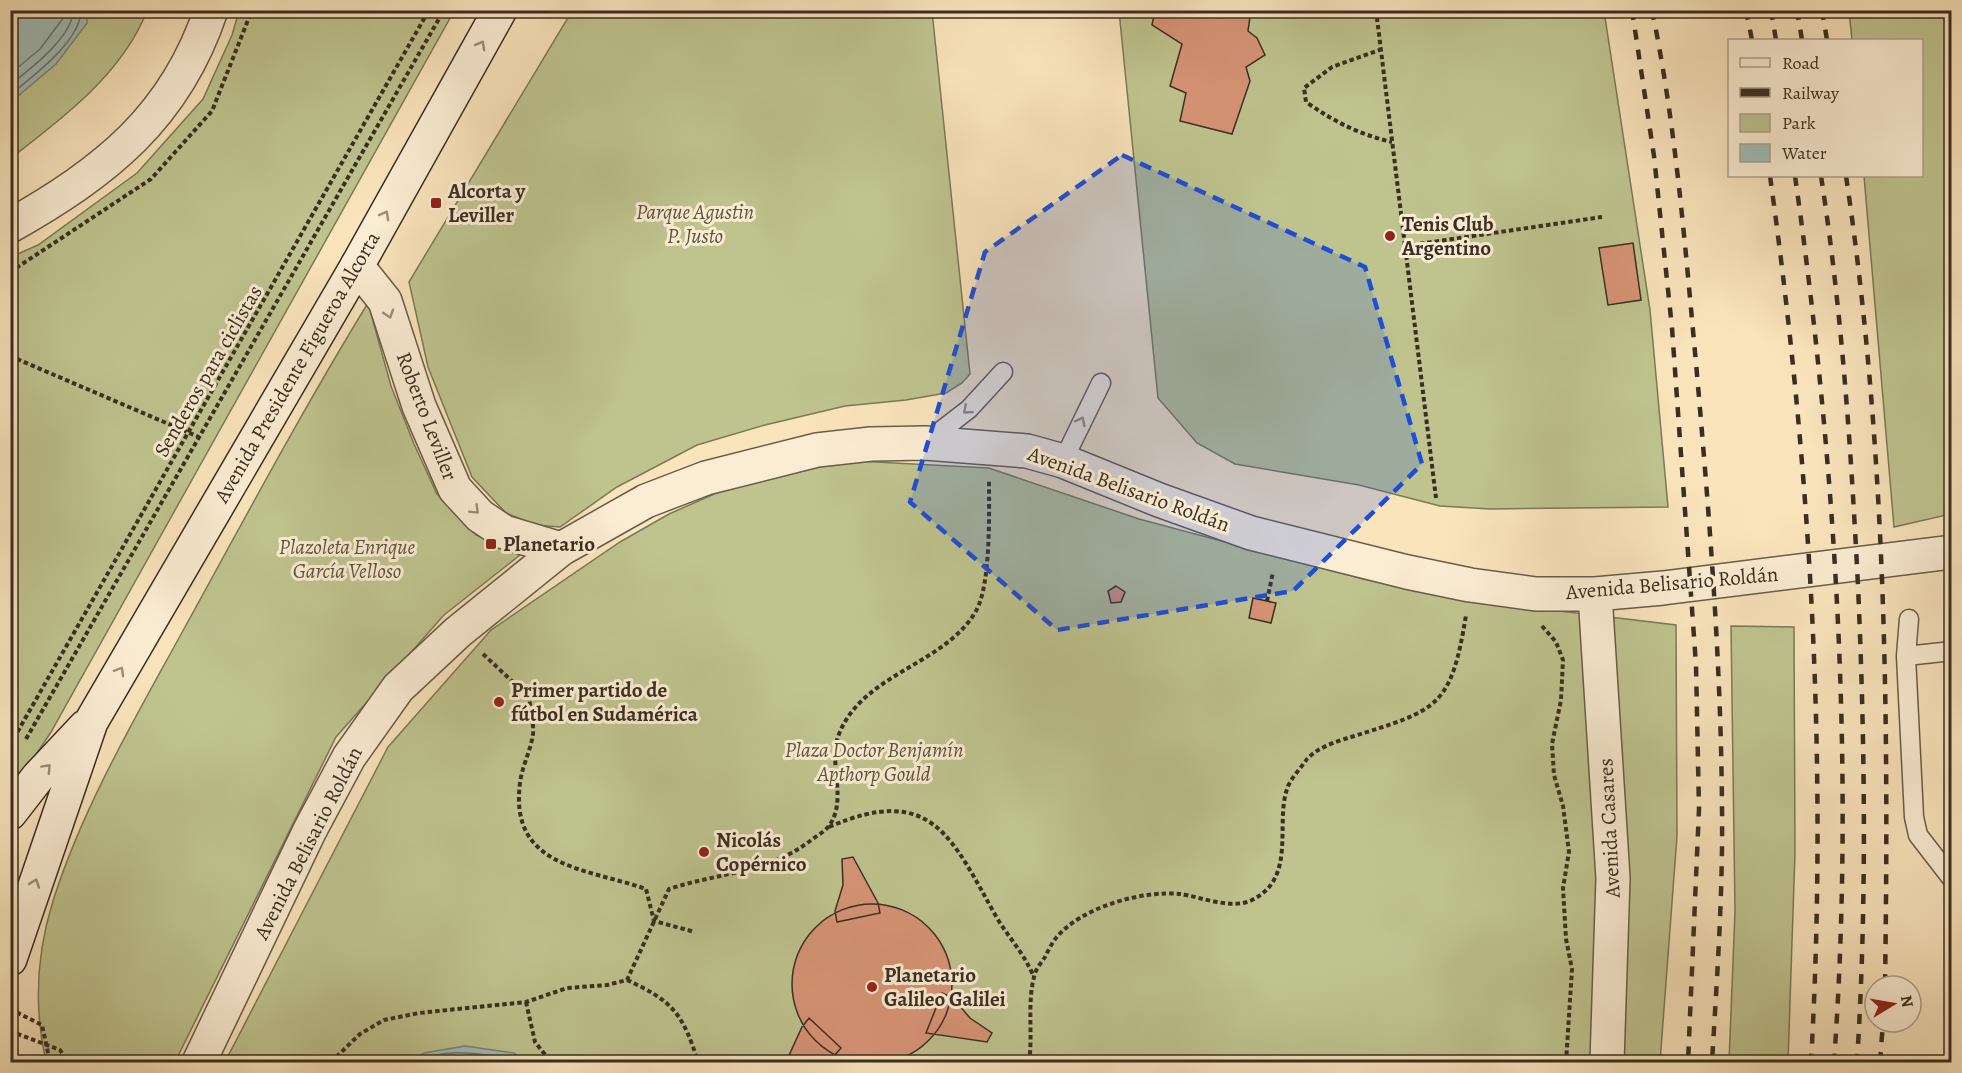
<svg xmlns="http://www.w3.org/2000/svg" width="1962" height="1073" font-family="Alegreya,serif">
<rect width="100%" height="100%" fill="#f9e4bc"/>
<filter id="stains"><feTurbulence type="fractalNoise" baseFrequency=".00333" numOctaves="4"/><feColorMatrix values="0 0 0 0 .2 0 0 0 0 .09 0 0 0 0 .02 0 0 0 .5 -.17"/></filter>
<radialGradient id="worn" r=".72"><stop offset=".6" stop-color="#630" stop-opacity="0"/><stop offset="1" stop-color="#630" stop-opacity=".3"/></radialGradient>
<!-- green -->
<path fill="#bfc48f" stroke="#7c7959" stroke-width="1.5" d="M11 11H147C122 74 63 118 11 158Z
M239 11H454L51 732 11 792V257L38 245 137 173 203 99 232 35Z
M572 11H932L970 374 962 383 946 393 906 400 845 406 765 425 697 445 617 487 560 527 535 525 506 513 472 477 428 367 409 282Z
M1119 11H1604L1650 310 1668 507 1490 509 1440 506 1359 485 1235 464 1197 443 1158 398Z
M1849 11H1951V514L1894 527 1864 176H1922V40H1852Z
M368 303 391 386 414 444 437 494 476 535 520 555 444 615 336 737 175 1062H46C34 1009 36 955 53 901 83 806 137 715 185 627 245 518 303 409 368 303Z
M857 461 989 468 1139 519 1364 579 1469 600 1676 625 1677 836 1660 1062H225L388 747 491 630 620 542 669 514 721 491 788 472Z
M1731 626 1794 627 1795 852 1788 1062H1729L1735 912Z"/>
<!-- water -->
<path fill="#a0bdb8" stroke="#77847c" stroke-width="1.5" d="M11 10 87 11V23L56 64 11 102Z
M465 1046 514 1053 526 1062H409L424 1053Z"/>
<g fill="none" stroke-linecap="round" stroke-linejoin="round">
<!-- shore -->
<path stroke="#6c766e" stroke-width="1.5" d="M10 74 40 49 64 17V10
M10 85C29 70 74 36 73 10
M10 95C33 76 81 41 81 10
M419 1062C445 1046 483 1055 511 1058L517 1062"/>
</g>
<!-- building -->
<path fill="#d79476" stroke="#392e23" stroke-width="1.5" d="M1155 10H1251L1248 31 1257 38 1265 55 1246 67 1250 81 1232 134 1180 121 1186 93 1170 86 1182 44 1152 25Z
M1633 243 1641 300 1608 305 1599 248Z
M1116 586 1125 592 1121 602 1111 603 1108 591Z
M1253 598 1276 603 1271 623 1249 618Z
M853 857 878 903 880 913 837 922 835 911 843 885 842 859Z
M792 984a80 80 0 1 1 160 0a80 80 0 1 1-160 0Z
M942 993 953 998 970 1018 992 1033 987 1042 926 1033Z
M809 1018 841 1048 833 1057 816 1062H786L802 1027Z"/>
<g fill="none" stroke-linecap="round" stroke-linejoin="round">
<!-- service casing -->
<g stroke="#695c49" stroke-width="21">
<path id="service" d="M925 443 969 409 1003 372
M1063 461 1101 383
M1909 619 1906 656 1914 817 1918 835 1952 879
M1906 656 1952 651"/>
</g>
<!-- minor casing -->
<g stroke="#695c49" stroke-width="36">
<path id="minor" d="M10 226C105 172 175 118 211 10
M357 266 385 301 419 406 455 489 480 516 504 532 561 549"/>
</g>
<!-- tertiary casing -->
<g stroke="#695c49" stroke-width="36">
<path id="tertiary" d="M1595 594 1613 878 1607 1062
M199 1062 310 830 349 757 398 688 458 632 561 549 646 501 706 478 817 450 871 444 925 443 1027 451 1063 461 1159 500 1251 533 1407 572 1470 585 1536 594H1595L1663 588 1952 552"/>
</g>
<!-- secondary casing -->
<g stroke="#392e23" stroke-width="36">
<path id="secondary" d="M10 813 38 777 85 727
M10 959 91 722 357 266 500 10"/>
</g>
<!-- path -->
<path stroke="#392e23" stroke-width="4" stroke-dasharray="4.5 3" stroke-linecap="butt" d="M1376 10 1436 498
M1382 49 1332 67 1304 88 1306 102C1335 122 1358 134 1392 142
M1405 246 1602 217
M10 272 151 179 212 111 252 10
M10 356 199 437
M1267 601 1273 572
M1542 626 1556 642 1563 660 1561 700 1552 744 1554 775 1563 806 1569 852 1563 888 1566 939 1572 969 1566 1062
M483 654 529 697C530 709 534 722 533 734 531 750 522 766 520 783 509 868 586 868 646 889L654 921 695 932
M26 739 444 10
M10 745 429 10
M829 827C933 782 952 839 997 918 1009 938 1023 952 1033 975
M627 980C673 1001 683 1014 698 1062
M526 1002 535 1042 551 1062
M10 1009 42 1025 50 1062
M10 1031 60 1050 68 1062
M331 1062 360 1034 384 1020 419 1013 526 1002 567 988 607 985 627 980 669 889C717 873 768 873 810 841 815 837 824 832 828 827 849 801 827 763 839 734 863 673 945 665 976 611 991 585 989 512 989 480
M1029 1062C1033 1035 1027 1004 1034 977 1035 970 1041 963 1045 957 1048 951 1052 943 1056 938 1081 907 1143 890 1181 894 1200 897 1232 910 1252 900 1297 878 1275 825 1287 789 1290 779 1301 768 1307 759 1317 748 1337 741 1351 737 1437 710 1451 709 1466 615"/>
<!-- service -->
<use href="#service" stroke="#fbedd3" stroke-width="18"/>
<!-- minor -->
<use href="#minor" stroke="#fbedd3" stroke-width="33"/>
<!-- tertiary -->
<use href="#tertiary" stroke="#fbedd3" stroke-width="33"/>
<!-- secondary -->
<use href="#secondary" stroke="#fbedd3" stroke-width="33"/>
<!-- rail -->
<path stroke="#392e23" stroke-width="4.5" stroke-dasharray="10 10" stroke-linecap="butt" d="M1632 10 1654 156 1672 328 1696 665 1699 809 1688 1062
M1652 10C1676 126 1685 246 1696 363 1709 511 1721 660 1722 808 1723 893 1717 978 1712 1062
M1746 10 1752 40
M1771 10 1776 40
M1797 10 1802 40
M1822 10 1827 40
M1770 176C1811 470 1828 766 1811 1062
M1795 176C1836 464 1855 772 1834 1062
M1821 176C1842 312 1851 449 1858 586 1865 745 1867 904 1857 1062
M1846 176C1886 444 1889 715 1885 986
M1880 1062 1883 1022"/>
</g>
<!-- one-way arrows -->
<defs><path id="oneway-chevron" d="M-2-3.5L2.5 0L-2 3.5" fill="none" stroke-width="1.6" stroke-linecap="round" stroke-linejoin="round" transform="scale(1.5)"/></defs>
<g stroke="#9a8e7b">
<use href="#oneway-chevron" transform="translate(481 45) rotate(-61)"/>
<use href="#oneway-chevron" transform="translate(385 215) rotate(-61)"/>
<use href="#oneway-chevron" transform="translate(389 314) rotate(72)"/>
<use href="#oneway-chevron" transform="translate(967 410) rotate(139)"/>
<use href="#oneway-chevron" transform="translate(1081 421) rotate(-63)"/>
<use href="#oneway-chevron" transform="translate(475 510) rotate(45)"/>
<use href="#oneway-chevron" transform="translate(120 671) rotate(-60)"/>
<use href="#oneway-chevron" transform="translate(47 768) rotate(-47)"/>
<use href="#oneway-chevron" transform="translate(35 883) rotate(-70)"/>
</g>
<!-- marked area -->
<path fill="#1d4ed8" fill-opacity="0.2" stroke="#1d4ed8" stroke-width="4.5" stroke-dasharray="12 8" stroke-linejoin="round" d="M1122 155 1365 267 1422 464 1293 591 1057 630 910 502 985 252Z"/>
<!-- markers -->
<g fill="#8f2418" stroke="#fbedd3" stroke-width="2">
<rect x="430" y="197" width="12" height="12" rx="3"/>
<circle cx="1390" cy="236" r="6"/>
<rect x="485" y="538" width="12" height="12" rx="3"/>
<circle cx="499" cy="702" r="6"/>
<circle cx="704" cy="852" r="6"/>
<circle cx="872" cy="987" r="6"/>
</g>
<g text-anchor="middle" stroke-width="6" stroke-linejoin="round" paint-order="stroke">
<!-- poi labels -->
<g font-size="21" font-weight="bold" fill="#392e23" stroke="#fbedd3" text-anchor="start">
<text x="448" y="198">Alcorta y<tspan x="448" dy="24">Leviller</tspan></text>
<text x="1402" y="231">Tenis Club<tspan x="1402" dy="24">Argentino</tspan></text>
<text x="503" y="551">Planetario</text>
<text x="511" y="697">Primer partido de<tspan x="511" dy="24">fútbol en Sudamérica</tspan></text>
<text x="716" y="847">Nicolás<tspan x="716" dy="24">Copérnico</tspan></text>
<text x="884" y="982">Planetario<tspan x="884" dy="24">Galileo Galilei</tspan></text>
</g>
<!-- park labels -->
<g font-size="21" font-style="italic" fill="#5a543e" stroke="#fbedd3">
<text x="695" y="219">Parque Agustin<tspan x="695" dy="24">P. Justo</tspan></text>
<text x="347" y="554">Plazoleta Enrique<tspan x="347" dy="24">García Velloso</tspan></text>
<text x="874" y="757">Plaza Doctor Benjamín<tspan x="874" dy="24">Apthorp Gould</tspan></text>
</g>
<!-- street labels -->
<g font-size="21" fill="#392e23" stroke="#fbedd3">
<text transform="translate(297 367) rotate(-60)" y="7">Avenida Presidente Figueroa Alcorta</text>
<text transform="translate(208 371) rotate(-60)" y="7">Senderos para ciclistas</text>
<text transform="translate(427 416) rotate(69)" y="7">Roberto Leviller</text>
<text transform="translate(1129 489) rotate(20)" y="7">Avenida Belisario Roldán</text>
<text transform="translate(1672 583) rotate(-5)" y="7">Avenida Belisario Roldán</text>
<text transform="translate(1609 828) rotate(-93)" y="7">Avenida Casares</text>
<text transform="translate(308 843) rotate(-63)" y="7">Avenida Belisario Roldán</text>
</g>
</g>
<!-- margin -->
<rect width="1962" height="1073" fill="none" stroke="#f9e4bc" stroke-width="36"/>
<rect x="12" y="12" width="1938" height="1049" fill="none" stroke="#392e23" stroke-width="3"/>
<rect x="18" y="18" width="1926" height="1037" fill="none" stroke="#392e23" stroke-width="1.5"/>
<!-- legend -->
<rect x="1728" y="39" width="195" height="138" fill="#fbedd3" stroke="#ada18d" stroke-width="1.5"/>
<rect x="1740" y="58" width="30" height="9" fill="#fbedd3" stroke="#ada18d" stroke-width="1.5"/>
<text x="1782" y="69" font-size="18" fill="#392e23">Road</text>
<rect x="1740" y="88" width="30" height="9" fill="#392e23" stroke="#ada18d" stroke-width="1.5"/>
<text x="1782" y="99" font-size="18" fill="#392e23">Railway</text>
<rect x="1740" y="114" width="30" height="18" fill="#bfc48f" stroke="#ada18d" stroke-width="1.5"/>
<text x="1782" y="129" font-size="18" fill="#392e23">Park</text>
<rect x="1740" y="144" width="30" height="18" fill="#a0bdb8" stroke="#ada18d" stroke-width="1.5"/>
<text x="1782" y="159" font-size="18" fill="#392e23">Water</text>
<!-- north arrow -->
<g transform="translate(1893 1004) rotate(79)"><circle r="28" fill="#fbedd3" stroke="#ada18d" stroke-width="1.5"/>
<path d="M0-4.5L10 22L0 15L-10 22Z" fill="#8f2418"/>
<text y="-9" font-size="16" font-weight="bold" text-anchor="middle" fill="#392e23">N</text>
</g>
<rect width="100%" height="100%" filter="url(#stains)"/>
<rect width="100%" height="100%" fill="url(#worn)"/>
</svg>
